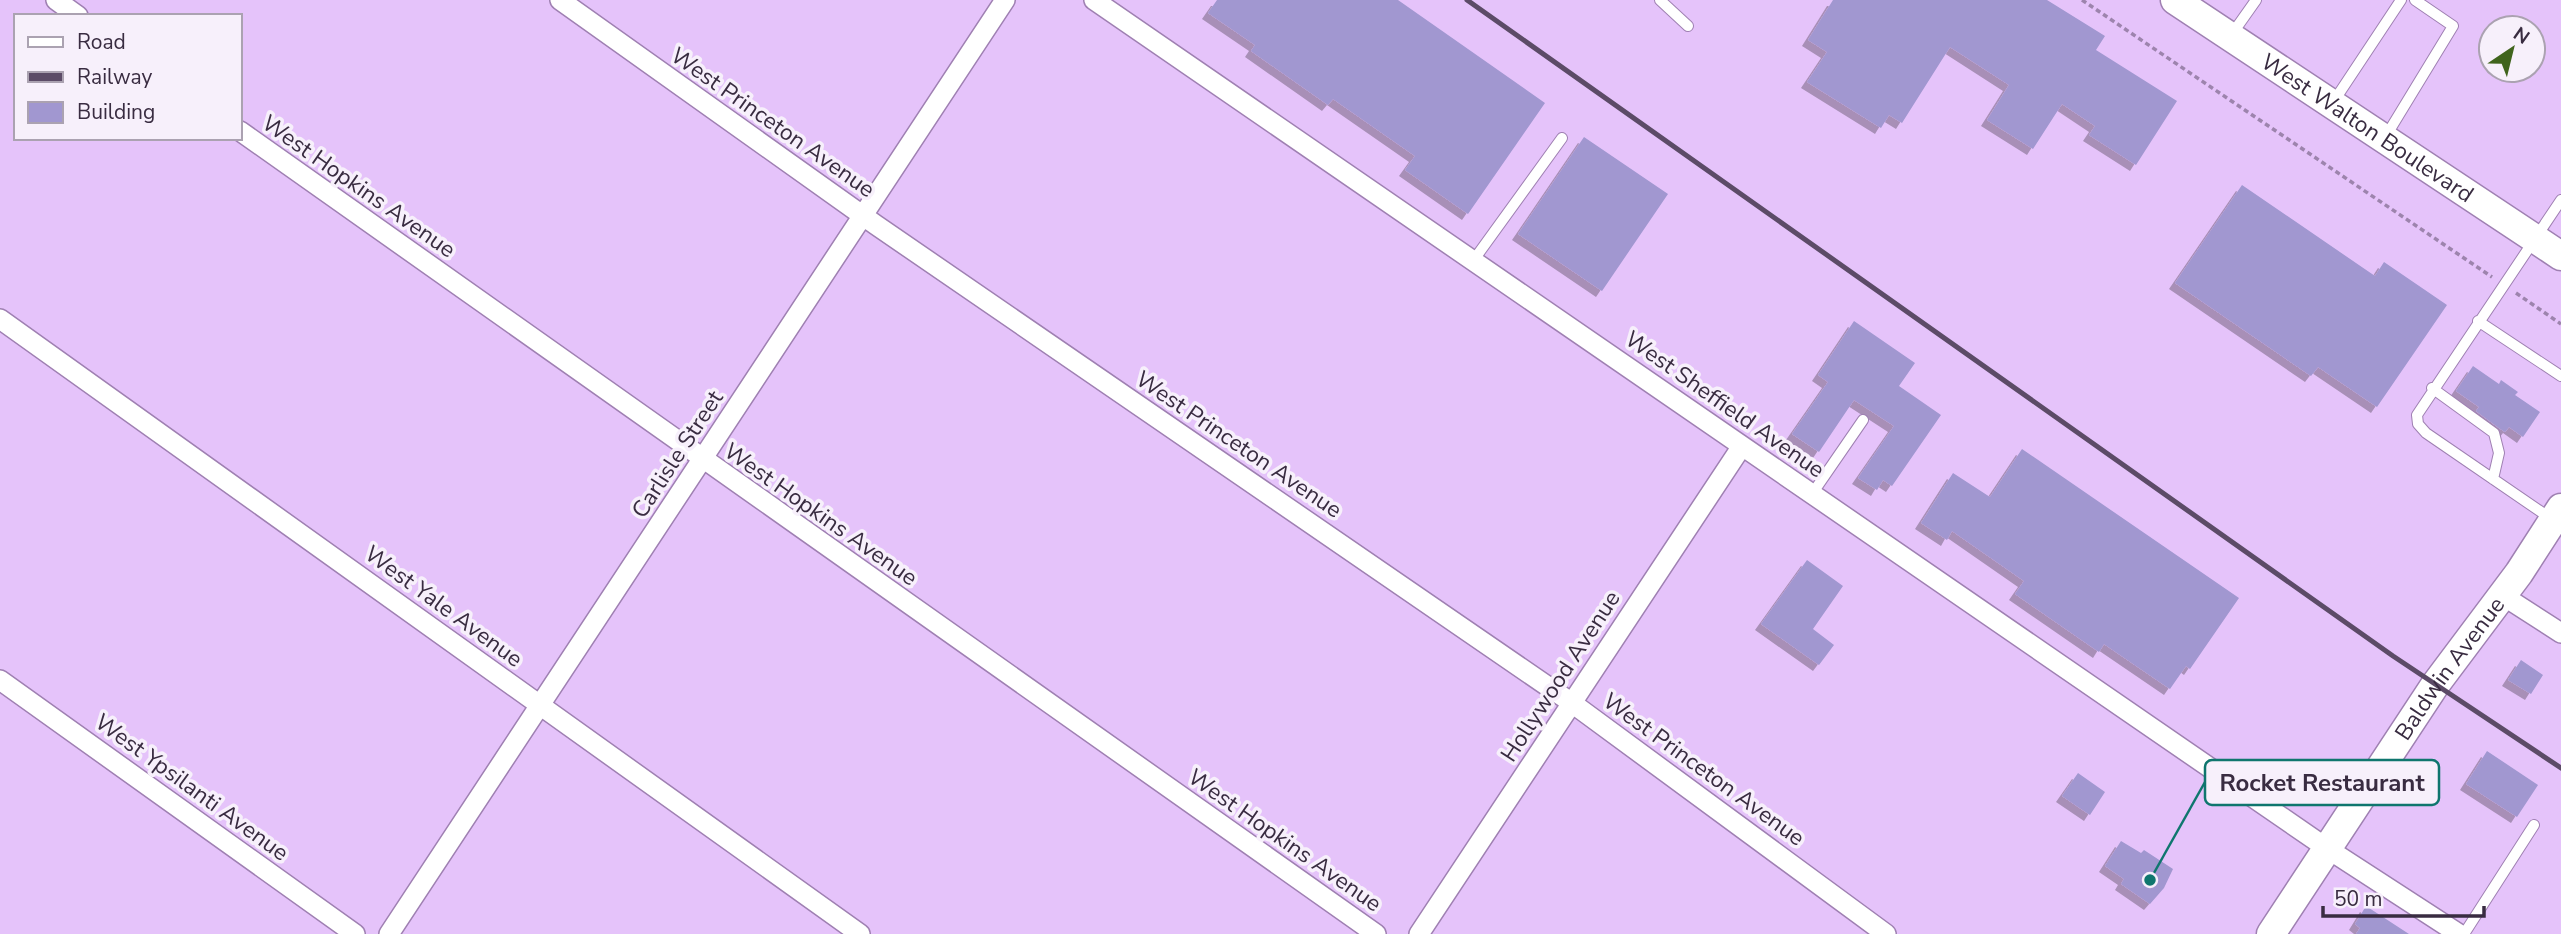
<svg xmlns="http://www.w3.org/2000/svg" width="2561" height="934" font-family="'Nunito Sans',sans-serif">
<defs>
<filter id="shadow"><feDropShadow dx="-6" dy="6" stdDeviation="0" flood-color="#0004"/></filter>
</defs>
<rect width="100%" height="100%" fill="#e5c3fa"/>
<!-- building -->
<path fill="#a197d0" filter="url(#shadow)" d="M1217 0H1398L1545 103 1468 214 1405 170 1415 156 1333 99 1328 105 1251 51 1255 45 1208 13Z
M1833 0H2047L2105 36 2096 50 2177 101 2136 165 2089 135 2095 126 2062 104 2033 149 1987 120 2009 85 1950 47 1902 123 1889 115 1881 128 1807 82 1827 52 1808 40Z
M1584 137 1668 194 1602 291 1518 234Z
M2242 185 2375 276 2384 262 2447 305 2377 407 2318 367 2311 376 2175 283Z
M1854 321 1915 363 1899 386 1941 415 1892 486 1883 480 1877 490 1858 478 1894 426 1854 400 1819 452 1792 434 1828 382 1818 375Z
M2473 366 2499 384 2501 380 2518 392 2515 395 2540 412 2523 437 2509 427 2505 432 2499 428 2476 411 2479 407 2456 391Z
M2022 449 2239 598 2190 669 2186 666 2170 689 2104 644 2099 652 2015 594 2024 581 1952 531 1947 540 1921 523 1953 473 1990 497Z
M1807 560 1843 586 1813 629 1834 645 1819 665 1761 624Z
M2521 660 2543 675 2531 694 2508 680Z
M2487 751 2538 785 2517 817 2466 784Z
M2078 773 2105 792 2090 815 2062 796Z
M2121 841 2141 853 2144 850 2173 869 2164 888 2150 904 2121 884 2124 879 2105 866Z
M2366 906 2409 934H2356L2360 928 2355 924Z"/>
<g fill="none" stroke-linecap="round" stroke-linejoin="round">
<!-- service casing -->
<g stroke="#9f80b2" stroke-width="12">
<path id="service" d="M1660 0 1688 26
M2232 34 2256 0
M2334 101 2401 0
M2386 136 2453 26 2415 0
M1473 261 1562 138
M2478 321 2561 376
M2432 388 2494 433 2499 453 2493 479
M1812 494 1863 420
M2550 518 2426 433 2418 424 2417 415 2561 200
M2464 934 2534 825"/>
</g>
<!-- minor casing -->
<g stroke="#9f80b2" stroke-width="22">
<path id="minor" d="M56 0 78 16
M560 0 876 225 1572 703 1886 934
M1094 0 2328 849 2459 934
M240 131 1376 934
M0 319 860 934
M2502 595 2561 633
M0 680 355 934
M389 934 1005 0
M1419 934 1742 446"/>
</g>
<!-- secondary casing -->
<g stroke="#9f80b2" stroke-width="31">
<g id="secondary">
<path id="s1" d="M2175 0 2561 256"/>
<path id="s2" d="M2271 934 2435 685 2519 573 2561 508"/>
</g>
</g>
<!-- path -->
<path stroke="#9d84ad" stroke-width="3.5" stroke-dasharray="5 3.5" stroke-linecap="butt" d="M2082 0 2492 277
M2516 293 2561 324"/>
<!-- service -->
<use href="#service" stroke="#fff" stroke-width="10"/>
<!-- minor -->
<use href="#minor" stroke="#fff" stroke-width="19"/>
<!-- secondary -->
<use href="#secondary" stroke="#fff" stroke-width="28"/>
<!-- rail -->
<path stroke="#5c4b67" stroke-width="5" d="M1467 0 2393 656 2561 768"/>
</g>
<g text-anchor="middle" stroke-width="7" stroke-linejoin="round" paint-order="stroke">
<!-- street labels -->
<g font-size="23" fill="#392c41" stroke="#f7f0fb">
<text transform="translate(773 122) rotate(35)" y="8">West Princeton Avenue</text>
<text dy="8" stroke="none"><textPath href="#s1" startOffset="231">West Walton Boulevard</textPath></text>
<text transform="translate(359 186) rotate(35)" y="8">West Hopkins Avenue</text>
<text transform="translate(1725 404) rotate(35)" y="8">West Sheffield Avenue</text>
<text transform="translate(1239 444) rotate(34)" y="8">West Princeton Avenue</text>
<text transform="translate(677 454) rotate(-57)" y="8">Carlisle Street</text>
<text transform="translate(821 514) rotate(35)" y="8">West Hopkins Avenue</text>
<text transform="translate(444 606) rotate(36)" y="8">West Yale Avenue</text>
<text dy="8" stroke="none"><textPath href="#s2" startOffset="320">Baldwin Avenue</textPath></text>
<text transform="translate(1560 676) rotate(-57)" y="8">Hollywood Avenue</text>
<text transform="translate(1704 769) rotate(36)" y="8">West Princeton Avenue</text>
<text transform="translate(192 787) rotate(36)" y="8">West Ypsilanti Avenue</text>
<text transform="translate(1285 840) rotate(35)" y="8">West Hopkins Avenue</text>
</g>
</g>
<!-- callouts -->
<path fill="none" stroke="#0f766e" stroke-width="2.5" d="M2150 880L2205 782"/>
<circle fill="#0f766e" stroke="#f7f0fb" stroke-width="2.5" cx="2150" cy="880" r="7"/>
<rect fill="#f7f0fb" stroke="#0f766e" stroke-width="2.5" x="2205" y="760" width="234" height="45" rx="7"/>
<g font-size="24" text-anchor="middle" font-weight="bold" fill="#392c41">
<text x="2322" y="791">Rocket Restaurant</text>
</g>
<!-- legend -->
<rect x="14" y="14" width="228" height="126" fill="#f7f0fb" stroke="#aba2b1" stroke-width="2"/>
<rect x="28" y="37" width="35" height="10" fill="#ffffff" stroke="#aba2b1" stroke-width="2"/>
<text x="77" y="49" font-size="21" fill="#392c41">Road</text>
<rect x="28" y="72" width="35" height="10" fill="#5c4b67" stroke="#aba2b1" stroke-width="2"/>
<text x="77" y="84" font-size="21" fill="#392c41">Railway</text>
<rect x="28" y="102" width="35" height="21" fill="#a197d0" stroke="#aba2b1" stroke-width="2"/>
<text x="77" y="119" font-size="21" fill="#392c41">Building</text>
<!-- north arrow -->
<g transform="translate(2512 49) rotate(35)"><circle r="33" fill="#f7f0fb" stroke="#aba2b1" stroke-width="2"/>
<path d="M0-5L12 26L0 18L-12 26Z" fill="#40641d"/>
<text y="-10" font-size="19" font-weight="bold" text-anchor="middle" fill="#392c41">N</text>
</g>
<!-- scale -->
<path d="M2323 906v10h161v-10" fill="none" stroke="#392c41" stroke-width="3.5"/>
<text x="2334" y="906" font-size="21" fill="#392c41" stroke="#f7f0fb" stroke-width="5" paint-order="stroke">50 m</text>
</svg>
